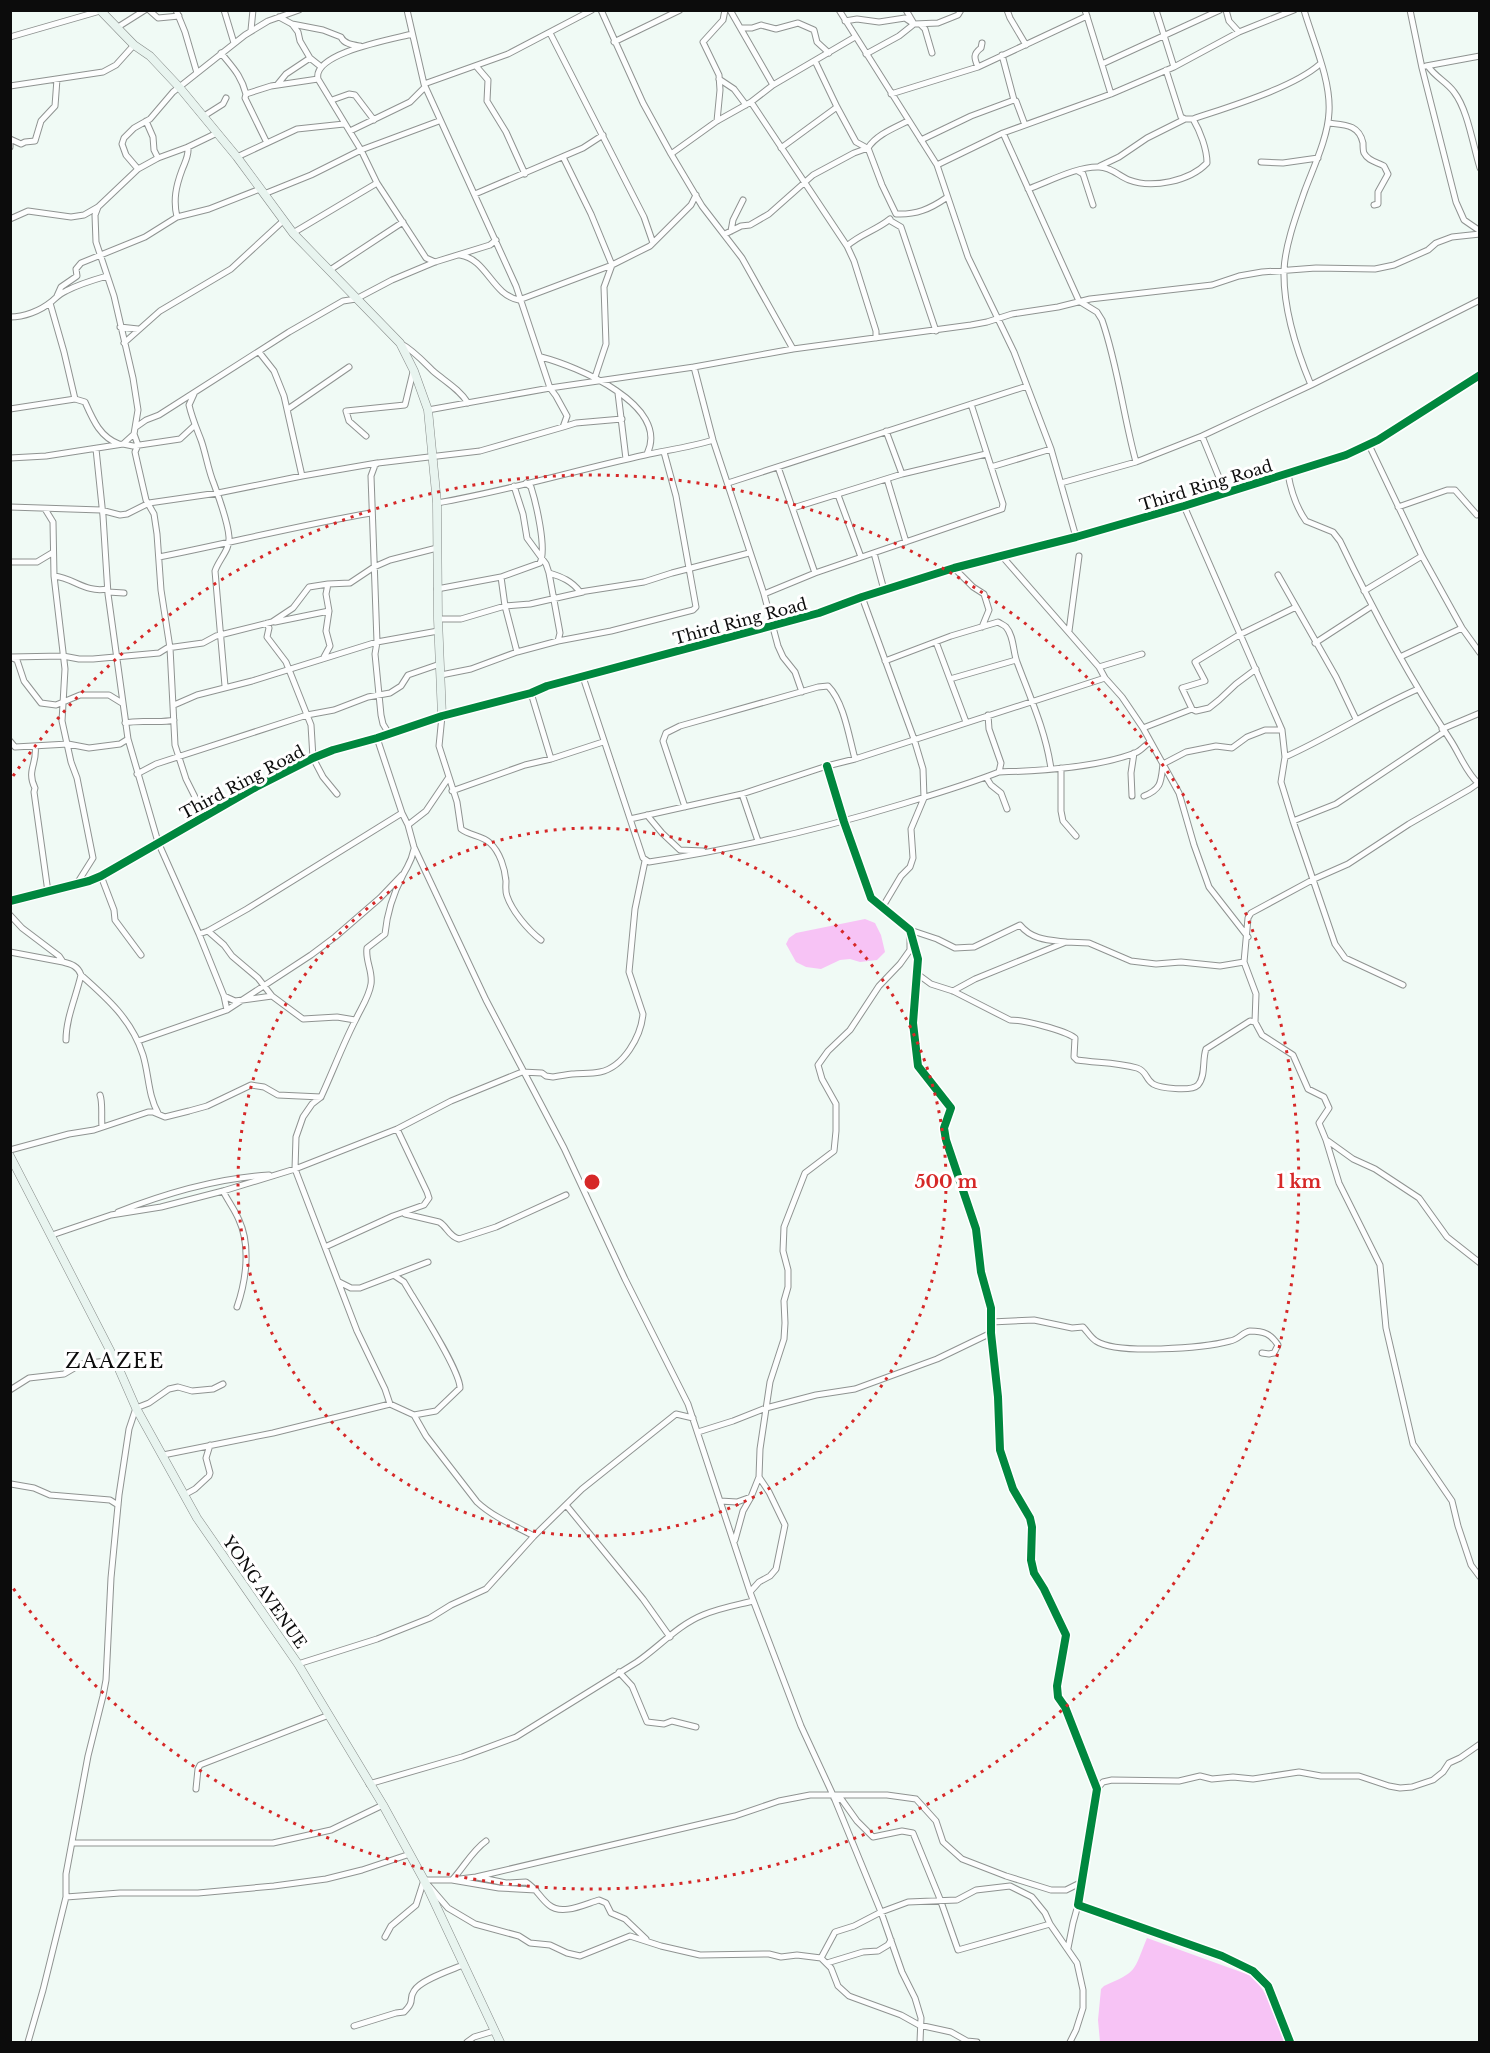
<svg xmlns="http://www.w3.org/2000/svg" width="1490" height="2053" font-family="'Libre Baskerville',serif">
<rect width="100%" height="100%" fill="#f0faf5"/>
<!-- water -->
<path fill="#f7c3f5" d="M865 919 875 923 881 935 885 952 877 960 860 962 850 959 840 960 821 969 806 967 796 962 786 944 789 938 796 933Z
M1147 1938 1252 1976C1270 1996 1277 2017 1284 2042H1100L1098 2020 1101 1989 1104 1986C1138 1971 1133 1972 1147 1938Z"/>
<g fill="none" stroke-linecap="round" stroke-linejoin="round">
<!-- street casing -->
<g stroke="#8f9391" stroke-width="7">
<path id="street" d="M149 10 158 18 179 16
M176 10 185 32 197 73
M224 10 234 43
M601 10 643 103 671 154 702 206 742 258 793 349
M730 10 773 85
M839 10 937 165 968 257 1014 352 1051 449 1076 537
M906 10 913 22
M1007 10 1010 18 1026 45
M1085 10 1111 94
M1156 10 1174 67
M1226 10 1229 21 1239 32
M1304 10C1313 41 1331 80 1329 112 1328 137 1314 166 1305 190 1297 213 1285 245 1284 270 1283 309 1296 349 1311 385
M1410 10 1422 68 1456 202 1464 220 1480 231
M279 17 292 24 298 32 300 41 310 58 320 66
M845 21 857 19 879 22 905 18 914 24
M292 24 323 30 341 37C344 44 353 45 360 46
M920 24 925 29 932 53
M118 27 145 10
M741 28H752L761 25 776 29 798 23 814 30 817 42 829 53
M251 30 253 10
M550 33 644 217 653 243
M412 34C393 39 312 53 318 79L361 150 377 183 426 258 435 262
M10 37 100 11
M614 42 680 10
M221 53C233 68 241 75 246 94
M866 54 899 36 914 24 938 23 958 15 961 10
M1002 55 1014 100
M815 61 837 107 856 142 867 148
M1102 64 1220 10
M476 66 488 80 487 101 506 132 525 174
M1426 66 1480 56
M1428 66C1435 77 1447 82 1454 92 1468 110 1473 146 1480 168
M978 67C974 58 973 54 981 48L982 43
M1166 70 1181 117 1185 119H1193C1228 107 1293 88 1320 64
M719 79 734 89 746 105
M424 84 508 54 592 10
M277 85 286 74 310 58
M10 86 103 72 116 65 134 45
M891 94 978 67 1087 16
M332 100 349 94 355 95 374 120
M751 102 847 246 854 261 876 331V338
M204 116 223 104 226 98
M146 121 153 137 154 150 158 158
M717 121 720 90 719 75 703 42 723 20 725 10
M908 121C894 128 876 135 868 148L882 185 896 214C916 215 930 209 946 198
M1328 123C1344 125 1359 124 1363 143 1363 145 1363 151 1364 153 1368 161 1377 162 1384 166L1388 174 1378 192V204L1374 205
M350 131 410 102 425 87
M1003 133 1079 301 1097 312 1102 320C1118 366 1123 415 1136 462
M10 139 21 144 25 142 35 141 41 121 55 106 57 79
M921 140 971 116 1014 100 1016 101 1025 125
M10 141V147
M267 143 245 98 246 94 271 86 318 79
M781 148 837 107
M671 154 717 121 751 102 773 85 855 37
M237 157 297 129 344 124
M563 157 591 214 612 265 604 287 606 344 595 377
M1261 162 1283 163 1318 158
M937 165 1003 133 1111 94 1174 67 1239 32 1294 10
M1100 166 1119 157 1147 138 1185 119
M138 169 126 155 122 144 124 138 134 128 150 119 173 92 245 35 268 21 299 10
M1078 171 1083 174 1093 205
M1028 189C1048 182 1078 166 1099 167 1111 167 1119 176 1129 180 1152 189 1190 181 1207 163 1207 149 1200 131 1193 119
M264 194 311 175 361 150 439 121
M475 194 583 148 603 135
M177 217C173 200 176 186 182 170 185 162 189 156 188 147
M10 219 28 211 71 217 84 215 98 207 138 169 158 158 188 147 217 133
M889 220 901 227 936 331
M731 231 733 220 743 200
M293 233 377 183
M725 234 741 226 750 225 769 214 813 175 854 153 868 148
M847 246C860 234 877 230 890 219
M460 255C487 259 492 295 519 300L612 265 650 246 691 205 696 195
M330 270 403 222
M57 296 61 287 77 276 76 269 81 263 145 237 177 217 209 209 260 189
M10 317C24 317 40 311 51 302 56 298 59 294 66 291 79 284 93 280 107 276
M120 327 138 329
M124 343 160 311 231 269 283 221
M400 343C413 350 423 361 433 371 446 382 459 389 468 403
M259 352 274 371 284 396 302 476
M541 357C576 366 671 405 647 454
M694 367 713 440 764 594 778 646 783 657 795 672 802 692
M618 393 626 459
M194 394 189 405C192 418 196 427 201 440 206 454 208 470 214 484 219 498 228 522 229 537 230 550 219 559 215 571L225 686
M75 399 85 402C93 420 100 437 119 444
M10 409 75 399 64 352 50 303
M288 409 349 367
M428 410 550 388 694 367 793 349 971 325 987 322 1012 314 1058 307 1090 299 1212 285 1239 276 1262 272 1316 268 1375 269 1394 265 1428 250 1436 243 1452 237 1480 234
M136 427 146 420 159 415 289 332 343 301 356 299 392 280 435 262 490 245 496 240
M563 427 576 423 622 419
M886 431 902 474
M134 434 138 445 135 452 137 461 146 500 154 514 157 534 161 590 170 648 175 745 186 779 205 817
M366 436 349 421 346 411 405 405 413 372
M1202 436 1225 492
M123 444 133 446 180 439 194 426
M1369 445 1422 556 1462 628 1480 653
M96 449 103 516 108 594 128 739 158 842 199 934 224 996 227 1010
M10 458 46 456 123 444 134 434 138 410 133 378 114 296 96 242 95 215 98 207
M778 467 815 573
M991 467 1051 449
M1288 474C1291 491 1296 507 1306 521L1333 532 1340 541C1373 610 1409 677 1451 741 1460 755 1466 772 1478 783
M887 479 906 542
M728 483 1027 386
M1061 483 1136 462 1202 436 1311 385 1480 300
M514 486 523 514 527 538 546 564 549 573C562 577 572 581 580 592L644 582 672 573 749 553
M838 495 861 557
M437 503C508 491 576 470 645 455 668 450 691 447 713 440
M1184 506 1282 730 1285 757 1281 782 1293 821 1335 944 1345 958 1403 985
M10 507 101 510 120 515 127 514 149 503 218 493 302 476 377 463
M1398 507 1447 490H1455L1477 515 1480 514
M793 508 902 474 986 454
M45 509 53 522 54 576 65 669 62 721 71 762 77 778 93 858 76 885
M874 553 884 590
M1001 555 1099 667 1105 678 1122 697 1143 728 1179 793 1194 845 1209 887 1248 937
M159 557C230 543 300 525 371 513
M10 562H37L52 553
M954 568 973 587 984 594 989 610 982 627
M549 573 560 633 558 641
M1278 575 1336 677 1356 719
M54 576C74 578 85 593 107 589
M501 577 540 563C547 549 536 503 531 487L526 483
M437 589 501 577 505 606 517 652
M1364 591 1422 556
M108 592 124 593
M764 594 815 573 1002 509 1003 504 971 404
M862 597 914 739 923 769 924 798 911 829 913 858 910 867 901 876 882 908
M438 619H461L505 606 530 604 583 592
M275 622 329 611
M267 623 269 628 267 637 286 662 311 725 313 758 323 777 337 794
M1069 631 1079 556
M936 642 966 722
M1315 643 1372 606
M10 657 63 656 79 659H93L159 653 167 648 203 643 216 636 272 622 293 608 309 587 328 584 350 583 374 567 390 560 437 548
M10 657 17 660 24 681 41 703 56 705 80 695H109L122 703
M324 657 330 646 326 631 329 611 326 594 328 584
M1400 657 1462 628
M885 661 951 636 998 622C1001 624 1004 625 1006 627 1014 636 1013 652 1017 662 1030 697 1046 732 1051 769
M1099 667 1142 654
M441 675 471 669 517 652 558 641 611 631 693 610 696 607 676 496 664 452
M583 677 643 858 649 862C734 849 817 830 899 805 932 795 966 785 999 772L1001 763 989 729 988 715
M950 679 1016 660
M531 693 551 759
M174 705 197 695 252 681 377 642 438 631
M1192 709 1196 711 1209 708 1219 700 1236 684 1256 669
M125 723C141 719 158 724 174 720
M1143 728 1192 709 1182 688 1205 681 1195 662 1239 635 1296 607
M1442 729 1480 713
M389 734 383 724 381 715 375 654 377 642 371 476 375 465 378 463 480 451 563 427 567 416 556 396 550 388 516 286 424 84 407 10
M377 738 402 813 408 825 414 847 486 1000 564 1148 625 1279 688 1404 750 1592 801 1726 833 1795 881 1912 902 1972 915 1998 921 2018 920 2042
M10 741 15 747 68 744 89 748 120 744 128 739
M35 746C38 763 26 770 35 788L34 792 48 892
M1285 757C1330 737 1372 709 1418 689
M827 766 844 822 871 898 910 930 918 959 913 1023 918 1066 951 1108 944 1128 946 1140 976 1229 981 1272 991 1308V1333L998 1397 1000 1450 1013 1489 1030 1518 1032 1527 1031 1560 1034 1573 1044 1589 1066 1635 1057 1686 1058 1697 1065 1707 1097 1789 1078 1905 1222 1956 1253 1971 1268 1986 1290 2042
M1061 768V811L1063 821 1076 836
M999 772C1040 771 1096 768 1135 753 1141 751 1145 745 1150 742
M137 774 156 764 307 715 334 710 368 697 390 693 401 686 408 675 440 664
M449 777 457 802 461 829C470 836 482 835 490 843 500 852 505 869 506 881 506 886 505 891 507 896 512 911 528 930 541 940
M986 777 991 785 1001 793 1007 809
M452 791 525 765 551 759 603 742
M742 794 758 841
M1132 796 1131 773 1134 753
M1144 796C1162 789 1161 781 1163 764L1186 752 1216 746 1232 748 1247 737 1265 730H1282
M685 807 663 741 666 733 680 726 818 687 828 686C844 702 849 737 855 759
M647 815 662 833 680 850 703 851
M630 819 742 794 827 766 855 759 1105 678
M1293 821 1336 804 1444 732
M408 825 426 811 449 777 439 746 442 716
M414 849C411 863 409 863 403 875 393 894 387 913 385 934L367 948C365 961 373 971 371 984 369 997 361 1008 356 1019 343 1044 333 1071 321 1097L312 1104 303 1117 296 1137 295 1169 357 1331 385 1389 390 1404 414 1415 426 1436 477 1502C493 1517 515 1526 534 1536
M101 876 114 910 115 920 141 955
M10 915 22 928 59 956 63 962C71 964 78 966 81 975 107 998 132 1020 143 1055 149 1075 148 1095 158 1113
M208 931 224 945 232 956 258 978 272 996
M199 934 208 931 247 909 402 813
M10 952 63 962
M916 973 931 984 953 991 1010 1020C1024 1020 1064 1030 1075 1038L1074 1057 1077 1060C1097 1063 1116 1062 1137 1068 1147 1071 1145 1079 1153 1084 1160 1088 1191 1092 1198 1085 1206 1076 1202 1060 1206 1049L1250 1021 1255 1022 1262 1035 1293 1055 1308 1089 1324 1097 1329 1108 1319 1123 1326 1140 1339 1183 1380 1265 1386 1328 1413 1444 1452 1501 1458 1526 1471 1565 1480 1577
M953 991 975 979 1066 942 1089 943 1131 961 1156 964 1181 962 1220 966 1244 962
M224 996 235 1001 272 996 303 1019 337 1017 355 1020
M1255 1022 1256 994 1244 962 1248 918 1251 913 1314 879 1348 864 1409 824 1470 789 1480 782
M66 1040C66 1018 76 997 81 975
M138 1041 227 1010 311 955 335 937 380 898 402 875
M100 1095C103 1103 101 1117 102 1127
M1328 1141 1353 1159 1375 1169 1419 1198 1447 1237 1480 1263
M10 1150 69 1134 94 1130 148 1112H153L165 1117 189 1111 207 1106 251 1085 264 1087 278 1095 321 1097
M223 1191C228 1201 235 1210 239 1220 251 1246 246 1281 237 1307
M118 1212C164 1194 220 1178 269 1175
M405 1214 439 1222C447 1226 448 1236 459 1239L496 1227 566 1195
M52 1235 111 1215 161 1207 223 1191 295 1169 397 1129 451 1101 522 1072 542 1073 546 1076 553 1077C559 1076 565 1075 572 1074 581 1073 591 1074 600 1072 624 1067 641 1036 643 1014L629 972 635 909 645 861
M325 1247 393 1216 424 1205 429 1198 427 1192 397 1129
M395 1276 404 1282 410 1292C421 1310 460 1371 460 1388L436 1411 414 1415
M339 1282 351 1288H360L428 1262
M991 1322 1034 1320 1072 1328 1083 1327C1087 1331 1091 1338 1096 1341 1117 1355 1204 1348 1230 1341 1238 1340 1243 1332 1250 1331 1264 1331 1271 1334 1278 1345L1274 1353 1269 1354 1262 1353
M10 1390 29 1378 64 1374 81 1364 115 1360
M698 1432 733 1421 766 1408 816 1395 855 1389 937 1359 991 1333
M163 1455 273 1433 390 1404
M11 1484 34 1488 50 1495 110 1500 118 1505
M184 1495 195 1489 209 1476 210 1473 206 1458 210 1445
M720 1501 737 1502 751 1497
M566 1505 643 1599 670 1637
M735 1540 743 1511 751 1497 759 1477
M750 1592 759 1582 770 1576 776 1569 785 1525 769 1492 759 1477 760 1449 770 1382 784 1339 785 1323 784 1301 788 1287V1270L783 1251 784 1227 805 1173 834 1151 836 1131V1104L822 1079 818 1065 828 1051 850 1030 879 986 900 964 910 950V930L937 939 955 948 974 947 1020 925C1032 940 1049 940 1066 942
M298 1664 377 1639 430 1618 451 1605 486 1589 534 1536 582 1489 676 1414 693 1418
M619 1672 632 1686 647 1722 664 1724 672 1721 696 1727
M369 1784 462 1757 516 1737 637 1662C659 1647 678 1625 703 1615 719 1608 737 1605 753 1601
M196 1789 198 1769 200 1765 329 1715
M1097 1789 1103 1782 1112 1780 1179 1781 1200 1776 1212 1779 1233 1777 1253 1779 1299 1772 1321 1776H1359L1389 1786 1400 1788 1412 1787 1433 1780 1443 1772 1449 1763 1460 1758 1480 1744
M834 1798 842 1800 857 1821 873 1837 902 1831 913 1833 940 1899 958 1950 1050 1924
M486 1841C472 1851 464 1867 452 1880L499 1888 536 1890
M72 1843H273L331 1830 383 1805
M477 1877 506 1883 526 1882C537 1889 540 1898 549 1905 562 1916 585 1904 599 1900L606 1903 611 1913 625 1919 646 1939
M429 1886 448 1908 475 1924 519 1936 530 1943 550 1945 567 1953 580 1956 630 1936 661 1946 700 1955 769 1954 781 1957 797 1955 821 1958 831 1968 838 1986 849 1996 901 2015 919 2025 951 2032 967 2041 977 2042
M66 1897 120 1893H198L274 1886 326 1879 362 1870 410 1854
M385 1937 391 1926 416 1905 424 1880H452L476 1877 735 1816 779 1801 810 1795H887L916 1799 936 1821 943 1842 962 1859 1006 1876 1051 1890H1066L1082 1882
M1068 1948 1073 1923 1078 1905
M821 1958 835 1932 854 1926 881 1912 908 1902 957 1900 976 1890 1010 1886 1032 1897 1045 1913 1050 1924 1077 1963 1083 1990V2008L1076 2030 1070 2042
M827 1963 863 1952 878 1951 888 1945 891 1940
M354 2026 396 2013 404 2012C416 2000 408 2000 414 1991 420 1980 451 1970 463 1965
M28 2042 43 1990 66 1897V1874L88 1756 103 1696 106 1680 111 1578 119 1495 129 1429 136 1408 149 1403 169 1389 178 1387 192 1391 213 1389 223 1384
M467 2042 474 2037 494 2031"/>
</g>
<!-- secondary casing -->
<g stroke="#858a88" stroke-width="9">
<path id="secondary" d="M100 10 134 45 150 56 180 88 237 157 293 233 400 343 414 371 428 410 437 503 438 619 442 716
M10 901 89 881 101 876 256 787 313 758 333 750 377 738 442 716 531 693 547 686 819 613 862 597 954 568 1076 537 1184 506 1346 455 1378 440 1480 375
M10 1156 115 1360 136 1408 197 1518 298 1664 383 1805 424 1880 500 2042"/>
</g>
<!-- street -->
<use href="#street" stroke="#fdfefe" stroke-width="5"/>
<!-- secondary -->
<use href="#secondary" stroke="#e8f4ef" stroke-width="8"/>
<!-- cycleway casing -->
<g stroke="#fff" stroke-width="11">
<path id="cycleway" d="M827 766 844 822 871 898 910 930 918 959 913 1023 918 1066 951 1108 944 1128 946 1140 976 1229 981 1272 991 1308V1333L998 1397 1000 1450 1013 1489 1030 1518 1032 1527 1031 1560 1034 1573 1044 1589 1066 1635 1057 1686 1058 1697 1065 1707 1097 1789 1078 1905 1222 1956 1253 1971 1268 1986 1290 2042
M10 901 89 881 101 876 256 787 313 758 333 750 377 738 442 716 531 693 547 686 819 613 862 597 954 568 1076 537 1184 506 1346 455 1378 440 1480 375"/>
</g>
<!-- cycleway -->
<use href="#cycleway" stroke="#00873e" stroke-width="8"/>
</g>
<!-- distance rings -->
<g fill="none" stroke="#d62828" stroke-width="3" stroke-dasharray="3 6">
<circle cx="592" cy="1182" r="354"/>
<path d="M13 776A707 707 0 1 1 13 1588"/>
</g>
<g text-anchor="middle" stroke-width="6" stroke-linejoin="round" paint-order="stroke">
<!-- street labels -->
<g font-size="16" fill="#0c0c0c" stroke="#fff">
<text transform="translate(1206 485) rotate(-17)" y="6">Third Ring Road</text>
<text transform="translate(740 621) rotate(-15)" y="6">Third Ring Road</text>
<text transform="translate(242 782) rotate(-28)" y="6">Third Ring Road</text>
<text transform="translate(265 1592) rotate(55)" y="6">YONG AVENUE</text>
</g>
<!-- quarter labels -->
<g font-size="20" letter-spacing="1.5" fill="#0c0c0c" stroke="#fff">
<text x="115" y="1368">ZAAZEE</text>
</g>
</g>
<circle cx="592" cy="1182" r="9" fill="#d62828" stroke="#fff" stroke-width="3"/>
<g font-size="18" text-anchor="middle" font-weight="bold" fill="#d62828" stroke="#fff" stroke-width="6" stroke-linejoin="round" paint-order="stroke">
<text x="946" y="1188">500 m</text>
<text x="1299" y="1188">1 km</text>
</g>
<!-- border -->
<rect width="1490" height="2053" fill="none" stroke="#0c0c0c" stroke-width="24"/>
</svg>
